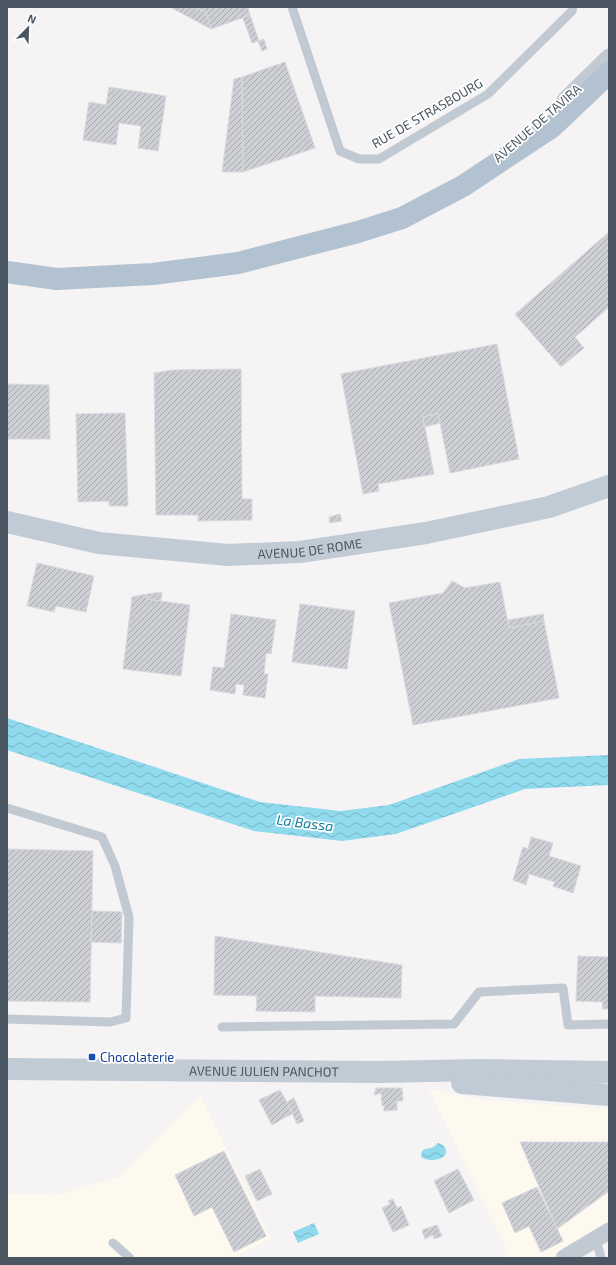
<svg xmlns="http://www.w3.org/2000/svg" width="616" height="1265" font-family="'Exo 2',sans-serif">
<defs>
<pattern id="water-waves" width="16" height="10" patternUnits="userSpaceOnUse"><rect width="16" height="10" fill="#90daee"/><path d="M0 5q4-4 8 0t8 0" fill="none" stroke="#78b4c4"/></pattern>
<pattern id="building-hatch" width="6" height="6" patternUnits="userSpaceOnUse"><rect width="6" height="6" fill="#cdcfd5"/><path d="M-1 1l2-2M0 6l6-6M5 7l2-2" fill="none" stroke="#a8abb0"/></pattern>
</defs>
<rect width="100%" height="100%" fill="#f5f3f3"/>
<!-- commercial -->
<path fill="#fdf9ef" d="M429 1089 484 1100 609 1109V1223L551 1258H510Z
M200 1096 271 1239 232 1258H7V1193L56 1195 119 1177Z"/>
<!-- water -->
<path fill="url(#water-waves)" d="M7 718 260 802 341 811 389 805 519 759 609 755V785L525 789 396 834 342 841 254 831 7 750Z
M438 1143C444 1144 450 1152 443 1157 438 1161 426 1161 421 1157L422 1151 425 1149 432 1148Z
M314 1223 319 1234 298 1243 293 1232Z"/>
<!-- building -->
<path fill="url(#building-hatch)" stroke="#d7d9de" d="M170 7H193L206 12 211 29Z
M193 7H248L250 15 211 29 206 12Z
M250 15 259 41 252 43 243 18Z
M264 39 267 49 262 51 258 41Z
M285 62 315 148 243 172 242 77Z
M242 77 243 172H222L234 79Z
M109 87 166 96 158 151 138 148 141 126 119 123 116 145 83 140 89 102 106 105Z
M609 232V307L575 337 584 348 561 367 515 314Z
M497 344 519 459 450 473 438 413 423 417 434 474 378 484 379 491 363 494 341 374Z
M241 369 242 499H252V520L198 521V515H156L154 373 173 370Z
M7 384 49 385 50 439H7Z
M125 413 128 506H109V501L78 502 76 414Z
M438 413 440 423 424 427 423 417Z
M340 514 342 521 330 523 329 517Z
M37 563 94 576 86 612 56 606 54 612 27 606Z
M452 581 465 588 500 582 509 628 544 621 559 698 413 725 389 603 443 593Z
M162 592 161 601 147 599V594Z
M147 594V599L190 605 181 676 123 669 132 597Z
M300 604 355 611 347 669 292 662Z
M231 614 276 620 271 654 266 653 264 674H268L265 698 243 695 244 685 236 684 235 694 210 690 213 667 224 668Z
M543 614 544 621 509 628 508 620Z
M531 837 553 843 549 856 581 866 573 893 553 886 555 882 529 874 526 885 513 880 523 847 528 849Z
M7 849 93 851 90 1002 7 1001Z
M92 911 122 912 121 943 91 942Z
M215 936 402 965 401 998 315 996V1012L256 1011 257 996 214 995Z
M578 956 609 957V1009H602L603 1002 576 1001Z
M376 1088H402L403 1101H397V1110L384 1111V1105L382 1106 381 1093 374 1095Z
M280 1090 293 1113 272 1125 259 1100Z
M294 1098 304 1121 297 1124 287 1102Z
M520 1142H609V1191L557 1229Z
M224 1151 266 1236 234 1252 212 1207 194 1216 175 1175Z
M260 1169 272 1194 257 1201 245 1176Z
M458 1169 474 1200 449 1213 434 1181Z
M537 1187 563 1241 541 1252 529 1226 515 1233 502 1203Z
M393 1199 397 1208 401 1206 409 1225 393 1232 382 1208 390 1204 388 1201Z
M437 1225 442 1236 434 1239 433 1235 425 1239 422 1230Z"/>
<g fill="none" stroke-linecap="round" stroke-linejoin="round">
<!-- lane -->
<path stroke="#c1cad2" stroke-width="9" d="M292 7 340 151 359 159H379L488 94 572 11 573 7
M7 808 102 837 115 866 129 917 126 1018 110 1022 7 1019
M222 1027 454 1024 479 992 563 988 568 1025 609 1024
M596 1239 601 1258
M113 1243 130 1258"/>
<!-- street -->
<path stroke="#c1cad2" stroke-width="17" d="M565 100 609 57
M564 1258 609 1231"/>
<!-- secondary -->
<g stroke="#c1cbd6" stroke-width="22">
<path id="s1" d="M7 522 99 543 228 555 300 552 426 533 549 507 609 486"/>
<path id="s2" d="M7 1069 378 1072 480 1070 609 1072"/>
<path d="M462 1083 486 1085 609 1095"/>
</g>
<!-- primary -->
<path stroke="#b3c2d1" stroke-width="22" d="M7 272 57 279 153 274 238 263 358 232 402 218 463 186 552 127 609 73"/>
</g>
<!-- markers -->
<rect fill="#1a4fb4" stroke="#fff" stroke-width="1.5" x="88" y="1053" width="8" height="8" rx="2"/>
<g text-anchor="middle" stroke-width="3.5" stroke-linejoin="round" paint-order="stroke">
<!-- street labels -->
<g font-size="13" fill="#4a5661" stroke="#fff">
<text transform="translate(427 113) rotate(-30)" y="5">RUE DE STRASBOURG</text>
<text transform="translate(537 123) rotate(-41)" y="5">AVENUE DE TAVIRA</text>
<text dy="5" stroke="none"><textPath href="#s1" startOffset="306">AVENUE DE ROME</textPath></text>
<text dy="5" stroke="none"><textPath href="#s2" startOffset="257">AVENUE JULIEN PANCHOT</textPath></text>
</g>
<!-- transit labels -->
<g font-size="13" fill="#164399" stroke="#fff" text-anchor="start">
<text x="100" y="1062">Chocolaterie</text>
</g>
<!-- water labels -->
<g font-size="14" font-style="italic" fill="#0c7c9b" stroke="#fff">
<text transform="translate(305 823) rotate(7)" y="5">La Bassa</text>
</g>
</g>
<!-- border -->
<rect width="616" height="1265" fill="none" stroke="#4a5661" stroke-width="16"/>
<!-- north arrow -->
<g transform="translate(28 28) rotate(23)" stroke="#ffffff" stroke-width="3" paint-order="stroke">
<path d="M0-3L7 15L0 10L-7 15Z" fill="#4a5661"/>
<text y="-6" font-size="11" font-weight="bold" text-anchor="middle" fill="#4a5661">N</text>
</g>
</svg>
